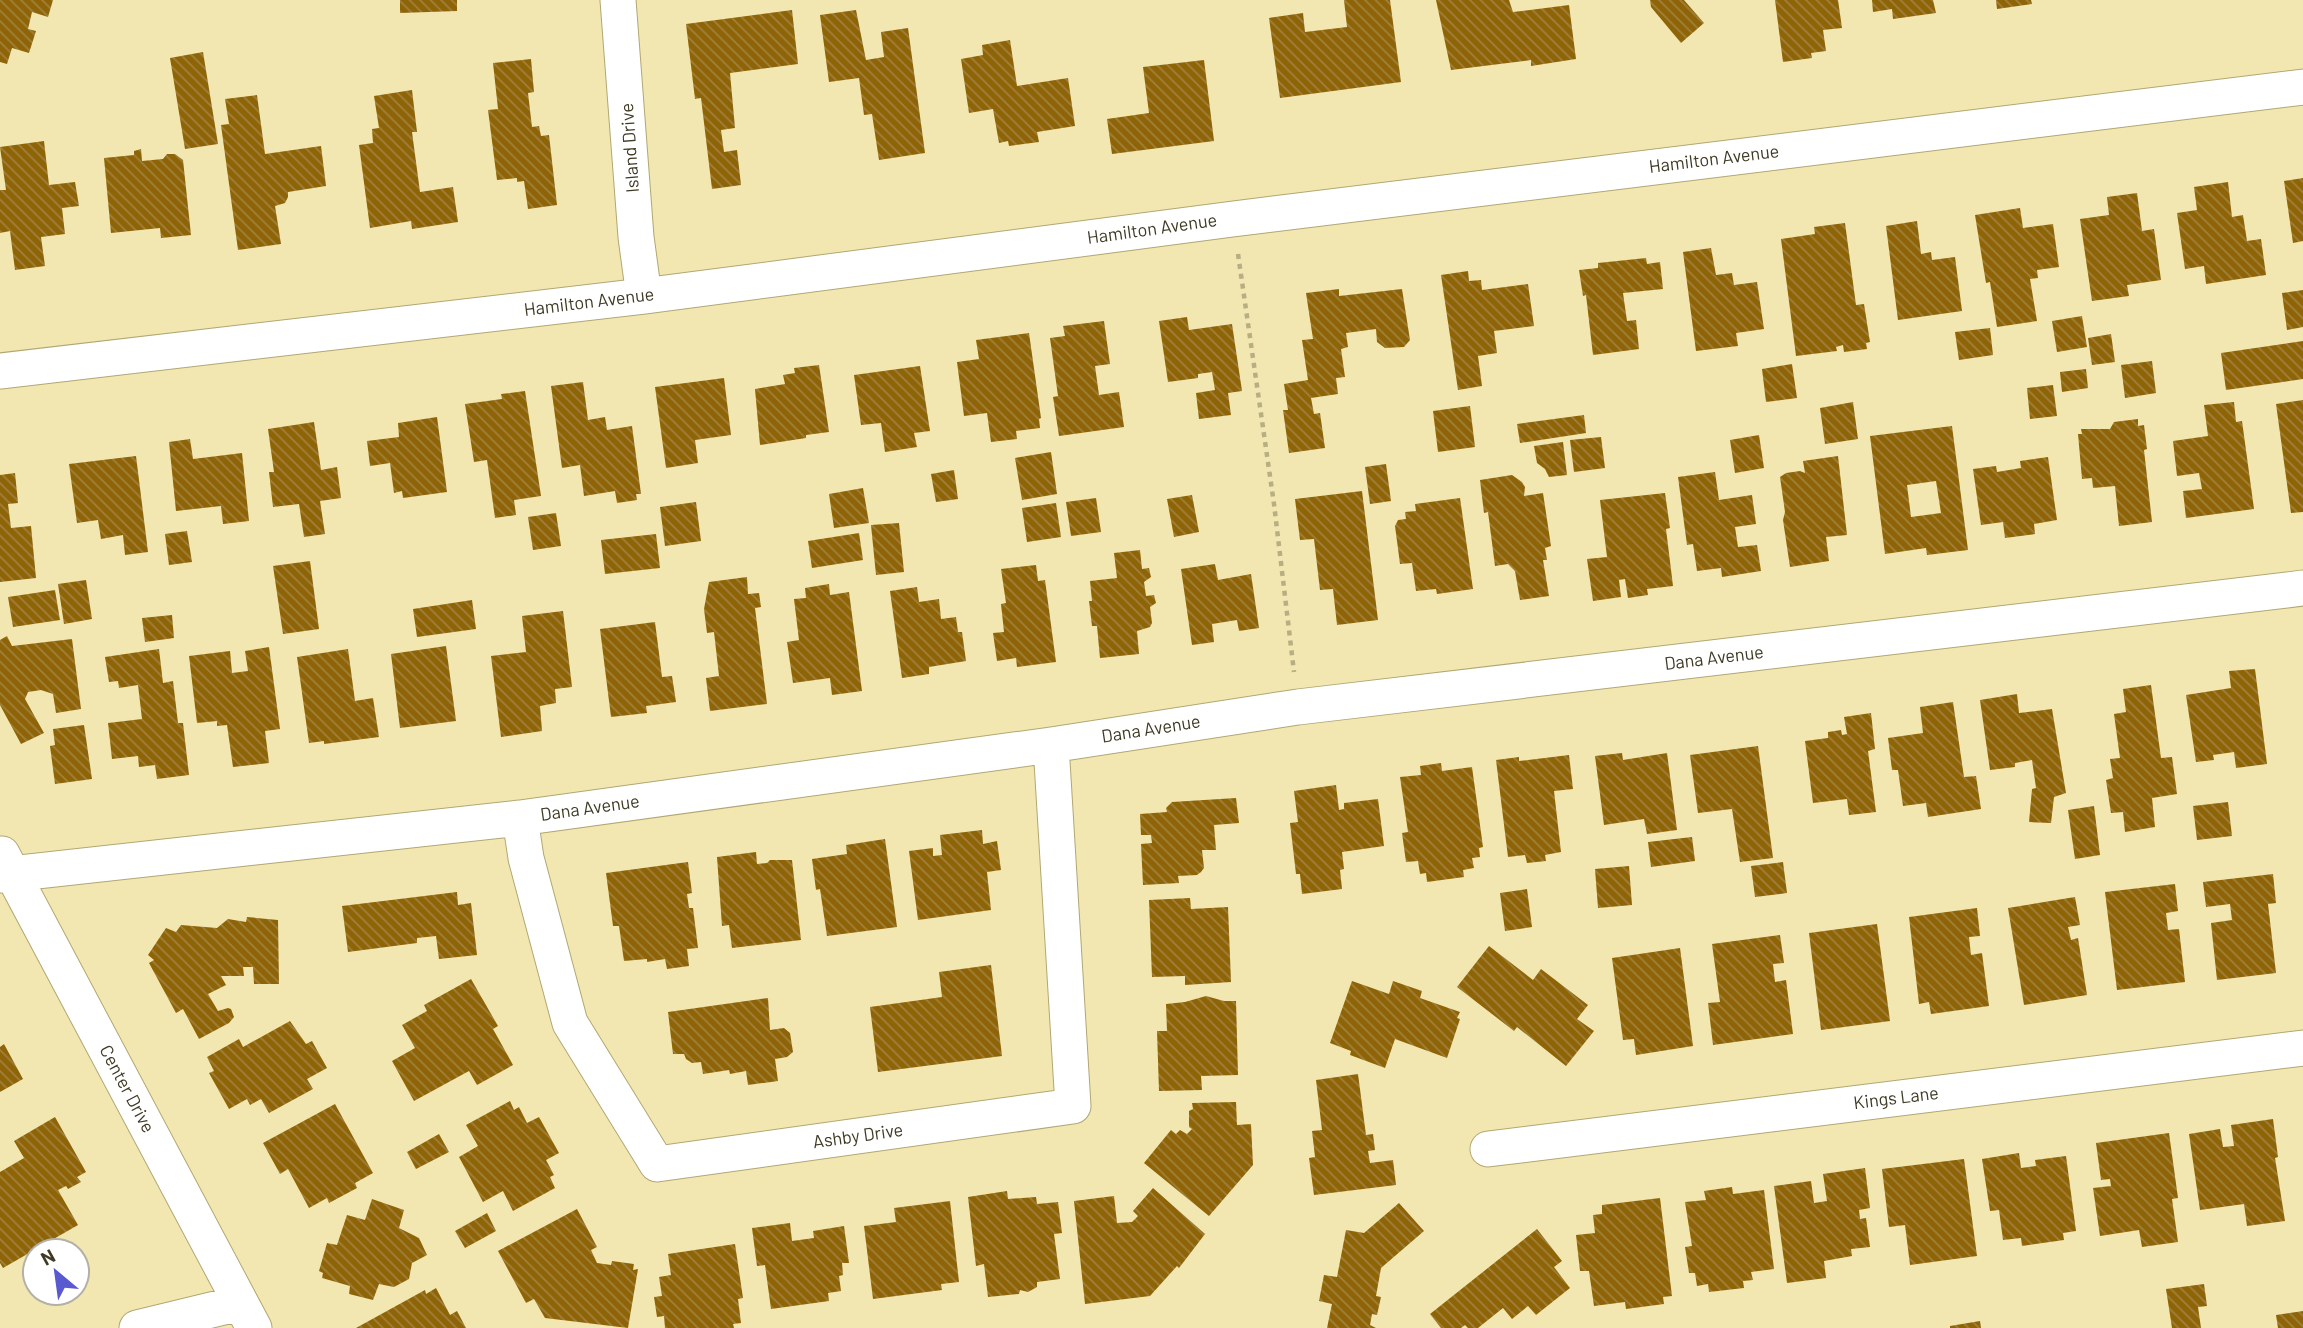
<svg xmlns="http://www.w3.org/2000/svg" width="2303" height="1328" font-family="Barlow,sans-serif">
<defs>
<pattern id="building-back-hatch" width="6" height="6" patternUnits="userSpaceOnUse" patternTransform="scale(1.75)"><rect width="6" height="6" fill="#8f6407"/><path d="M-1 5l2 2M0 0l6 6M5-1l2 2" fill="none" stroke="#9f813e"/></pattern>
</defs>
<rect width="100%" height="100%" fill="#f2e7b1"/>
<!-- building -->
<path fill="url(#building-back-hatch)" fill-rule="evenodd" d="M0 0H53L48 17 32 12 28 29 36 31 29 53 12 48 7 64 0 62Z
M400 0H457V11L400 13Z
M1344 0H1390L1401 82 1280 98 1269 18 1303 13 1305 32 1347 27Z
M1436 0H1509L1513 12 1569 5 1576 59 1531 66V60L1451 70Z
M1650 0H1684L1704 23 1681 43 1651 7Z
M1775 0H1838L1842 28 1823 30 1826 51 1811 53 1812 58 1783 62Z
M1872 0H1933L1936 13 1893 19 1892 9 1873 12Z
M1996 0H2031L2032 4 1997 9Z
M792 10 798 64 730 73 735 128 721 130 724 152 737 150 741 185 712 189 701 98 695 99 686 24Z
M856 10 866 60 884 57 881 32 908 28 925 153 879 160 872 114 864 115 859 78 829 82 820 15Z
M1010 40 1017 86 1068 78 1075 126 1037 132 1039 142 1009 146 1008 141 999 143 993 109 969 113 961 59 983 55 982 45Z
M203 52 218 144 185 149 170 58Z
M531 59 534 92 528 93 532 127 539 126 541 136 549 135 557 205 528 209 524 181 517 182V178L497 180 488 110 498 109 493 63Z
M1204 60 1214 141 1112 154 1107 119 1149 113 1143 67Z
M412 90 417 132H412L420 192 453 187 458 222 412 229 411 221 370 228 359 145 373 143 372 129 379 128 374 96Z
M257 95 265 154 321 146 326 186 288 192V197L285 203 275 206 281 244 238 250 221 125 229 124 225 99Z
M44 141 49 185 75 182 79 206 62 208 65 234 41 237 45 266 15 270 10 231 0 233V190H6L0 147Z
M141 149 142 161 163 159 167 154H175L183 160 191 235 161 238 160 228 111 233 104 158 134 155V151Z
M2303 178V241L2293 243 2284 181Z
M2228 182 2232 217 2243 215 2247 241 2261 239 2266 275 2206 284 2204 266 2185 269 2177 213 2197 210 2194 187Z
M2137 193 2142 231 2154 229 2161 280 2127 285 2129 296 2092 301 2080 219 2109 215 2107 197Z
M2020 208 2023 228 2053 224 2059 267 2037 270 2038 278 2030 279 2037 321 1997 327 1990 282 1986 283 1975 215Z
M1917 221 1921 254 1931 252 1932 260 1955 257 1962 311 1898 320 1886 226Z
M1845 223 1856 305 1864 304 1870 342 1866 343 1867 349 1844 352 1843 345 1836 347 1837 351 1796 356 1781 239 1815 234 1814 227Z
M1711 248 1716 275 1732 273 1734 285 1757 282 1764 329 1736 333 1738 346 1696 351 1683 252Z
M1646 258 1647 264 1660 262 1663 289 1623 293 1627 321 1636 320 1639 349 1593 355 1586 295 1583 296 1579 270 1598 268V263Z
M1468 271 1469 281 1481 280 1482 290 1528 284 1534 326 1494 331 1497 353 1478 356 1482 386 1458 390 1441 275Z
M1339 289V296L1402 289 1410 340 1404 347 1385 348 1377 342 1376 329 1346 333 1348 347 1341 349 1345 377 1336 378 1338 394 1311 398 1314 414 1320 413 1325 448 1289 453 1283 410H1288L1284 384 1308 380 1302 340 1313 339 1306 293Z
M2303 290V327L2287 330 2282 293Z
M2082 316 2087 347 2057 352 2052 321Z
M1187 317 1189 330 1232 324 1242 391 1228 393 1231 415 1199 419 1196 393 1215 390 1212 372 1198 374V378L1168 382 1159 321Z
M1104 321 1110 364 1095 366 1099 395 1119 392 1124 427 1059 436 1053 397 1058 396 1050 338 1065 336 1063 326Z
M1990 328 1993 355 1959 360 1955 332Z
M1029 333 1041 418 1039 419 1040 428 1016 431 1017 439 991 442 987 413 964 416 957 362 979 359 976 340Z
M2111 334 2115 362 2092 365 2088 338Z
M2303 341V379L2226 390 2221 353Z
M2152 361 2156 393 2125 398 2121 365Z
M1792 364 1797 398 1766 402 1762 369Z
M819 365 829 432 806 435V438L760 445 755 389 785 384 783 375 795 373 794 368Z
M920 366 930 431 914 433 917 447 885 452 881 423 861 425 854 375Z
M2086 369 2088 388 2062 392 2060 372Z
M724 378 731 435 695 440 698 463 666 468 655 387Z
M583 382 588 420 605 417 607 430 632 426 641 494H636L637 500 617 503 615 491 584 496 580 465 562 468 551 386Z
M2053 385 2057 416 2030 419 2027 388Z
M525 391 541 496 514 500 516 515 495 518 487 460 474 462 465 404 502 399 501 394Z
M2303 400V512L2291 513 2276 404Z
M1853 402 1858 439 1825 444 1820 408Z
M2234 402 2236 422 2242 421 2254 509 2186 518 2183 491 2202 489 2199 473 2177 476 2173 441 2208 436 2204 405Z
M1470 406 1475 447 1438 452 1433 411Z
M1584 415 1586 433 1520 443 1517 424Z
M437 417 447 492 403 498 402 491 394 493 390 463 370 466 367 441 399 437 398 423Z
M2138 419V426L2144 425 2147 449 2144 450 2152 522 2119 526 2115 486 2093 488 2092 478 2082 479 2078 434H2082L2081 429H2110L2114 422Z
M314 422 321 470 337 467 341 498 320 501 325 534 304 537 299 504 273 507 269 472H274L268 429Z
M1952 426 1968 550 1927 555 1926 548 1885 554 1870 436ZM1936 481 1941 513 1911 517 1907 485Z
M1759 435 1764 468 1735 473 1730 440Z
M1601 437 1605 468 1574 472 1570 440Z
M190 439 193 459 242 453 249 521 223 524 221 506 176 511 169 442Z
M1563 442 1567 475 1549 477 1545 469 1537 463 1534 446Z
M1051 452 1057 494 1022 500 1015 458Z
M136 456 148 552 125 555 123 535 101 539 98 520 77 523 69 464Z
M1838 456 1847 535 1826 537 1829 561 1790 567 1783 520 1785 512 1780 477 1786 473 1800 471 1805 473 1803 461Z
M2048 457 2057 520 2034 524 2035 534 2005 538 2003 522 1981 525 1973 469 1996 466 1997 472 2021 468 2020 461Z
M1386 464 1391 501 1370 504 1365 467Z
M954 470 958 499 936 502 931 474Z
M1715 472 1719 500 1752 495 1756 524 1735 527 1738 547 1757 545 1761 571 1722 577 1721 568 1697 571 1693 544 1687 545 1678 477Z
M15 473 18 503 8 504 11 528 31 526 36 578 0 582V475Z
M1512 475 1522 482 1525 487 1524 496 1543 493 1551 546 1545 548 1547 560H1543L1549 596 1520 600 1515 571 1508 564 1495 566 1488 512 1484 513 1480 480Z
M863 488 869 523 834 528 829 494Z
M1362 491 1378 620 1337 625 1333 589 1320 590 1314 539 1300 540 1295 499Z
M1665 493 1670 528 1666 529 1673 586 1647 589 1648 595 1628 598 1625 579 1619 580 1621 597 1593 601 1587 559 1607 557 1600 500Z
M1192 495 1199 532 1174 537 1167 499Z
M1096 498 1101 532 1071 536 1066 502Z
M1460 498 1473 589 1437 594 1436 589 1416 591 1412 563 1400 564 1395 526 1398 520 1406 519 1405 512 1416 511 1415 504Z
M696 502 701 541 665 546 660 507Z
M1056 503 1061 537 1027 542 1022 508Z
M556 513 561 546 533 550 528 517Z
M899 523 904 572 876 575 871 525Z
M187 531 192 562 169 565 165 534Z
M859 533 863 560 812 568 808 541Z
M656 534 660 568 605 574 601 540Z
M1140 550 1142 569 1149 568 1151 577 1144 582 1146 596 1154 595 1156 603 1150 607 1152 623 1150 627 1137 631 1139 654 1100 658 1097 626H1092L1089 601H1092L1090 581 1117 578 1114 553Z
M310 561 319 629 283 634 273 566Z
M1215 564 1218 580 1251 574 1259 628 1239 631 1237 620 1212 624 1214 642 1192 645 1181 569Z
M1036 565 1038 581 1045 580 1056 662 1017 667 1016 658 997 661 993 633 1004 632 1001 604 1006 603 1001 569Z
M747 577 748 594 759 593 761 607 755 608 767 704 710 711 706 678 719 676 714 632 707 633 704 609 709 582Z
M86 580 92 619 64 624 58 584Z
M829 584 830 595 849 592 862 691 832 695 830 678 793 683 787 642 799 640 794 599 806 598 805 588Z
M917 587 919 602 939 599 941 619 956 617 958 632H962L966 661 929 667V674L902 678 890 591Z
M55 590 60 620 13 627 8 597Z
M472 600 476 629 417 637 413 609Z
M563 611 572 687 555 689 556 703 540 706 542 731 501 737 491 656 526 652 522 616Z
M172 615 174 638 145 642 142 618Z
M655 622 662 677 672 676 676 702 646 706 647 713 611 717 600 629Z
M7 636 12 646 72 639 81 709 56 713 53 694 41 690 28 692 25 699 44 733 21 744 0 705V640Z
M446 646 456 721 400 728 391 654Z
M269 647 280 729 265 731 269 763 233 767 227 725 217 726V721L197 723 189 656 230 651 232 673 248 671 245 651Z
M159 649 163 683 173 681 178 723H183L189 775 157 779 155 765 139 767 138 756 112 759 108 723 142 719 138 685 119 688 118 681 109 682 105 657Z
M348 649 355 701 373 698 379 737 324 744V741L309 743 297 657Z
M2255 669 2267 764 2236 768 2234 752 2213 755 2214 760 2196 762 2186 695 2231 688 2229 671Z
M2151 685 2161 758 2172 757 2177 794 2152 798 2155 827 2125 832 2123 812 2111 813 2106 780 2113 778 2110 759 2120 758 2114 714 2126 712 2123 689Z
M2017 694 2019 713 2052 709 2066 793 2054 797 2051 823 2029 822 2032 789 2036 788 2032 760 2015 763V767L1990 770 1980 700Z
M1953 702 1964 777 1976 776 1981 809 1928 817 1926 803 1903 806 1898 770H1892L1888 738 1923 733 1920 707Z
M1871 713 1875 749 1868 751 1876 812 1849 815 1847 799 1813 803 1805 741 1828 738V732L1841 730 1842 735 1847 734 1844 717Z
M84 725 92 779 55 784 50 746 55 745 53 729Z
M1758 746 1773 858 1740 862 1732 809 1698 813 1690 755Z
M1622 753 1623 760 1667 753 1677 830 1647 834 1644 819 1604 825 1595 756Z
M1569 755 1573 789 1554 791 1561 852 1545 855 1546 861 1527 863 1525 855 1508 857 1496 760 1519 757V761Z
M1441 763 1442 771 1472 767 1483 847 1479 848 1480 857 1472 858 1474 868 1463 870 1464 877 1427 882 1426 873 1420 874 1418 861 1406 862 1402 833 1408 832 1400 777 1421 775 1420 766Z
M1336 785 1339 810 1344 809V803L1378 799 1384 846 1342 852 1344 869 1340 870 1342 889 1302 894 1300 874H1296L1290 823 1298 822 1294 791Z
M1236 798 1239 823 1214 825 1216 850H1202L1204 868 1201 872 1197 875 1178 876 1179 883 1143 885 1141 844 1152 843 1151 835H1141L1140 814 1167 812 1166 808 1172 802Z
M2228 802 2232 836 2197 840 2193 806Z
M2094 806 2100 855 2075 859 2068 810Z
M982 830 983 844 997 841 1001 870 987 872 991 910 918 920 909 851 933 848V856L942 855 940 835Z
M1692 837 1695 861 1651 867 1648 842Z
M885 839 897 927 827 936 820 889 816 890 812 859 847 854 846 845Z
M756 852 757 864 767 863 770 860H792L801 940 732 948 729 925 722 926 717 857Z
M688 862 692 893 687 894 689 908H693L698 948 687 949 689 966 667 969 665 959 647 962V959L624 961 619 926H613L606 873Z
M1783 862 1787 893 1755 897 1751 866Z
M1629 866 1632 905 1598 908 1595 869Z
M2273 874 2276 903 2268 904 2276 973 2217 980 2211 923 2232 920 2230 904 2206 907 2203 882Z
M2175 884 2178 911 2166 913 2168 930 2179 929 2185 982 2117 990 2105 892Z
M1527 889 1532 927 1505 931 1500 893Z
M457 892 458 905 471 903 477 955 439 959 436 936 417 938V943L348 952 342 906Z
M2075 897 2080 925 2068 927 2071 940 2078 938 2087 995 2024 1005 2008 908Z
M1190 898 1191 909 1228 907 1231 982 1185 985V976L1152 977 1149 900Z
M1977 908 1980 936 1969 937 1971 955 1982 953 1989 1006 1931 1014 1929 1002 1919 1004 1909 917Z
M247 917 278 920 279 984H254L253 967H243L244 976H221L226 985 208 994 218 1011 228 1008 231 1009 234 1017 229 1023 199 1039 183 1009 176 1013 149 963 154 960 148 955 166 928 176 932 181 925 217 928 228 919 246 922Z
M1877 924 1890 1021 1821 1030 1809 933Z
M1780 935 1784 963 1773 964 1775 982 1786 980 1793 1034 1713 1045 1708 1003 1720 1002 1712 944Z
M1489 946 1533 980 1541 969 1588 1005 1577 1019 1594 1031 1566 1066 1517 1027 1514 1031 1457 987Z
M1680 948 1693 1046 1636 1055 1634 1039 1623 1040 1612 958Z
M991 965 1002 1056 878 1072 870 1007 942 997 939 972Z
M471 979 498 1026 493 1029 513 1065 477 1085 469 1071 414 1101 392 1061 415 1048 402 1025 427 1011 424 1005Z
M1352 981 1389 994 1393 981 1422 991 1420 998 1460 1012 1457 1018 1460 1019 1447 1058 1395 1039 1385 1068 1350 1055 1351 1051 1330 1043Z
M1206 996 1224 1001H1236L1238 1075 1201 1076 1202 1090 1159 1091 1157 1031H1167L1166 1004 1185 1002Z
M768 998 770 1030 784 1028 790 1033 793 1052 787 1057 775 1059 778 1081 748 1085 746 1071 730 1074 729 1070 703 1074 701 1062 692 1063 686 1059 684 1054H673L668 1012Z
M290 1021 306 1044 312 1041 327 1068 307 1079 313 1089 269 1113 261 1099 250 1105 247 1099 229 1109 209 1073 214 1071 207 1057 239 1039 243 1047Z
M4 1044 23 1079 0 1092V1047Z
M1358 1074 1366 1135 1373 1134 1375 1150 1368 1151 1370 1163 1393 1160 1396 1185 1314 1195 1309 1158 1315 1157 1312 1131 1322 1130 1316 1080Z
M510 1101 514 1110 519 1107 527 1123 539 1117 559 1153 546 1160 554 1175 550 1177 555 1188 513 1211 503 1191 483 1202 459 1157 478 1146 466 1125Z
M1236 1102 1237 1125 1251 1124 1253 1165 1209 1216 1144 1163 1171 1130 1176 1134 1180 1130 1187 1134 1192 1129 1189 1127V1111L1193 1109 1192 1103Z
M335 1104 373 1173 355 1183 357 1188 329 1203 327 1198 309 1208 288 1169 280 1174 263 1143Z
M55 1117 86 1172 77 1177 81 1182 68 1189 66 1186 58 1190 78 1225 3 1268 0 1263V1172L24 1158 14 1141Z
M2273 1119 2278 1157 2275 1158 2285 1221 2247 1226 2244 1204 2200 1210 2189 1134 2220 1129 2223 1147 2234 1146 2231 1125Z
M2169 1133 2178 1198 2172 1199 2178 1242 2142 1247 2139 1230 2100 1236 2093 1188 2111 1186 2110 1179 2101 1180 2096 1143Z
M439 1134 449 1152 416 1169 407 1152Z
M2019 1153 2021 1168 2036 1166 2035 1160 2066 1156 2076 1231 2063 1233 2064 1240 2022 1246 2021 1238 2003 1240 1999 1210 1990 1211 1982 1159Z
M1964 1159 1977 1256 1910 1265 1905 1225 1889 1227 1882 1169Z
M1865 1168 1870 1208 1859 1210 1860 1219 1866 1218 1870 1247 1851 1249 1852 1256 1824 1261 1826 1278 1787 1283 1774 1186 1811 1181 1814 1203 1827 1201 1823 1174Z
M1732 1187 1733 1194 1764 1190 1774 1269 1751 1272 1753 1280 1743 1281 1744 1288 1709 1292 1708 1284 1697 1286 1695 1273H1689L1685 1247 1692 1246 1685 1202 1706 1200 1704 1191Z
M1153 1188 1205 1234 1179 1268 1177 1266 1150 1296 1085 1304 1074 1201 1114 1196 1117 1223 1132 1222 1138 1216 1133 1211Z
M1007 1191 1008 1199 1036 1197 1037 1204 1058 1202 1062 1233 1054 1234 1060 1279 1037 1282V1287L1028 1292 1020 1290 1019 1294 988 1297 984 1264 976 1266 968 1197Z
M1660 1198 1672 1296 1663 1297 1664 1304 1626 1309 1625 1302 1594 1306 1589 1271H1580L1576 1235 1595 1233 1593 1215 1602 1214V1205Z
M372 1199 404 1210 399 1228 419 1238 427 1255 412 1263 409 1279 394 1287 379 1284 373 1300 349 1294 350 1286 322 1278 323 1273 319 1271 327 1243 337 1245 347 1215 365 1220Z
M950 1201 959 1282 941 1284 942 1290 873 1299 864 1226 896 1222 894 1208Z
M1399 1203 1424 1231 1381 1268 1376 1296 1381 1297 1377 1315 1372 1314 1370 1325 1376 1328H1327L1332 1304 1319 1301 1324 1275 1337 1277 1346 1230 1364 1233Z
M577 1209 597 1247 591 1250 597 1263 611 1265 612 1261 634 1264 633 1270 638 1269 628 1328 545 1318 534 1299 526 1303 498 1251Z
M487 1213 496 1231 465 1248 455 1231Z
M790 1223 792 1241 814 1238 813 1231 844 1226 849 1263H842L843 1275 839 1276 841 1291 828 1293 829 1301 771 1309 765 1265 757 1266 752 1228Z
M1537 1229 1562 1261 1554 1267 1570 1288 1536 1315 1528 1306 1512 1319 1503 1308 1478 1328H1468L1465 1325 1461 1328H1441L1430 1314Z
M735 1244 743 1298 738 1299 741 1323 733 1324 734 1328H665L664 1316 657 1317 654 1297 662 1296 659 1277 671 1275 668 1254Z
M2204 1284 2207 1306 2198 1307 2201 1328H2172L2166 1289Z
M436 1288 450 1315 457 1311 466 1328H356L425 1290 426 1294Z
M2303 1311V1328H2278L2276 1315Z
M1980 1321 1981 1328H1950V1326Z"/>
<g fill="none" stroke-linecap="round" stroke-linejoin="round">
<!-- street casing -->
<g stroke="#b2a773" stroke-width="37">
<path id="street" d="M618 0 636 237 644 296
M0 371 644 296 1233 219 2303 87
M520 818 526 858 570 1023 657 1164 1073 1106 1051 745
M2 854 254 1328
M0 875 520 818 1051 745 1298 707 2303 588
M1488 1149 2303 1048
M137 1328 240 1303"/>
</g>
<!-- path -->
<path stroke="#b7ae83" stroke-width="4.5" stroke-dasharray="5 5" stroke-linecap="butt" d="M1238 254 1274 504 1294 672"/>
<!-- street -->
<use href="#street" stroke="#fff" stroke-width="35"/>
</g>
<g text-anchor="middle" stroke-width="7" stroke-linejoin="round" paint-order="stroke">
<!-- street labels -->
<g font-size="18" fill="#3e3a24" stroke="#fff">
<text transform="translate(630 148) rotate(-94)" y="6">Island Drive</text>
<text transform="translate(1714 159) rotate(-7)" y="6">Hamilton Avenue</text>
<text transform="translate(1152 229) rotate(-8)" y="6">Hamilton Avenue</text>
<text transform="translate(589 302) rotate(-7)" y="6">Hamilton Avenue</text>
<text transform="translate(1714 658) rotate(-7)" y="6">Dana Avenue</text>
<text transform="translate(1151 729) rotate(-9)" y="6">Dana Avenue</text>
<text transform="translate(590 808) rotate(-8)" y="6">Dana Avenue</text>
<text transform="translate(127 1089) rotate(62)" y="6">Center Drive</text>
<text transform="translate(1896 1098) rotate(-7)" y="6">Kings Lane</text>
<text transform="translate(858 1136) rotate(-8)" y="6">Ashby Drive</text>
</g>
</g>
<!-- north arrow -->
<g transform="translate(56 1272) rotate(331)"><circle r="33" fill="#ffffff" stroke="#b2b0a7" stroke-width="2"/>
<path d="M0-5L12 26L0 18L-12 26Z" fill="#5959d0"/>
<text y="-10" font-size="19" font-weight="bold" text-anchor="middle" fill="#3e3a24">N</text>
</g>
</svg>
